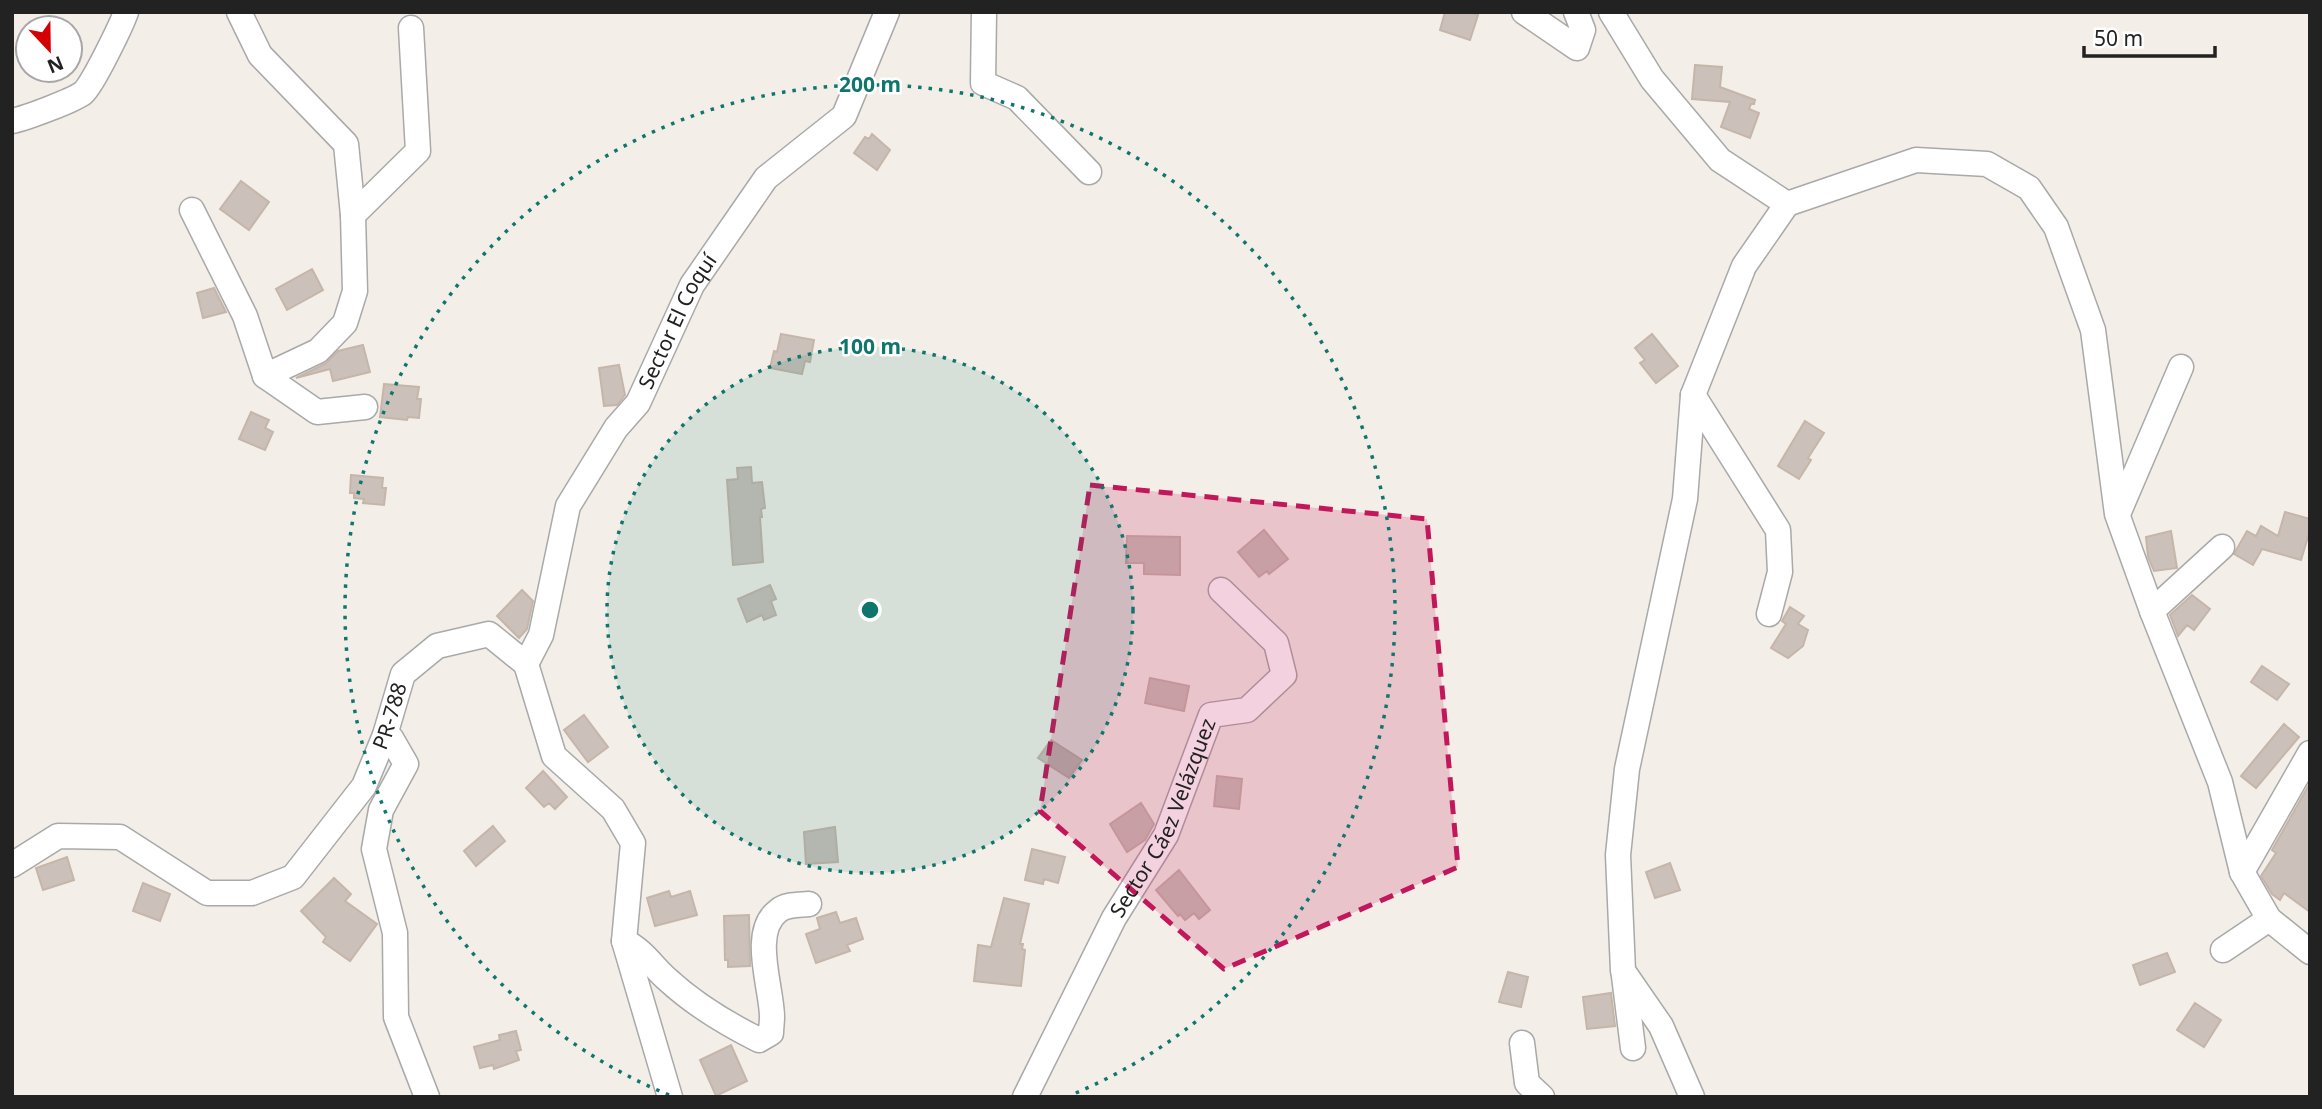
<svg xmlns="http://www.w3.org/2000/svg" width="2322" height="1109" font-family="'Noto Sans',sans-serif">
<rect width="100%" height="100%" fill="#f3efe8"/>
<!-- building -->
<path fill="#cbc1ba" stroke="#c6b5a9" stroke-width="2" d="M1445 12H1470L1478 15 1470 40 1440 30Z
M1695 65 1722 67 1720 87 1755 100 1754 104H1751L1749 109 1759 113 1750 138 1721 127 1730 102 1692 99Z
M872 134 890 150 877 170 854 153 865 137 869 139Z
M241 181 269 202 249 230 220 209Z
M312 269 323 290 287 310 276 289Z
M214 288 226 312 203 318 197 293Z
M781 334 814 340 810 362 805 361 802 374 770 368 774 351 777 352Z
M1652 334 1678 366 1656 383 1640 363 1645 360 1635 348Z
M363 345 370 372 333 381 330 369 296 378 325 364 338 351Z
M619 365 625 395 617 405 604 406 599 368Z
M384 384 419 387 417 399H421L419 418 408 417 407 420 380 417Z
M251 412 269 420 265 428 273 432 265 450 239 439Z
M1805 421 1824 433 1808 458 1811 460 1799 479 1778 466Z
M751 467 752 483 762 482 765 508 761 509 762 517H760L763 562 733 565 727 480 738 479 737 468Z
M351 475 383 478 382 488H386L384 505 363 503 364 499 354 498V493H350Z
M2285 512 2310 519V530L2301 560 2262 549 2253 565 2234 554 2247 531 2256 536 2261 526 2278 536Z
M1264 530 1288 559 1269 574 1267 571 1259 577 1238 552Z
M2171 531 2177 568 2154 571 2148 557 2146 537Z
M1127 536 1180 537V575L1144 574V563H1126Z
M770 585 776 599 771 601 776 615 764 620 762 615 747 622 738 599Z
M522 590 533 601 527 629 519 638 497 616Z
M2192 595 2210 609 2194 630 2187 625 2178 636 2170 615Z
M1790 607 1804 616 1798 624 1808 630 1803 646 1788 658 1771 648 1786 624 1782 621Z
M2262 666 2289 684 2277 700 2251 682Z
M1150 678 1189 686 1184 711 1145 703Z
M584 715 608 747 588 762 564 730Z
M2284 724 2299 737 2256 788 2241 776Z
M1051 740 1082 760 1069 778 1038 758Z
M543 771 567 797 555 809 549 803 544 807 526 788Z
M1217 776 1242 779 1239 809 1214 806Z
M2310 783V912L2284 893 2280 900 2272 894 2261 876 2276 853 2272 850Z
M1141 803 1154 824 1145 840 1127 852 1110 824Z
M493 826 505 841 476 866 464 851Z
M835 827 838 862 806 864 804 832Z
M1032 849 1065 857 1058 883 1044 879 1043 884 1025 880Z
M67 857 74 880 43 890 36 868Z
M1670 863 1680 890 1655 898 1646 872Z
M1179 870 1210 910 1199 919 1194 913 1185 920 1180 914 1178 916 1156 890Z
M334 878 351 894 345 901 377 924 350 961 323 942 326 937 301 911Z
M143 883 170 894 160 921 133 911Z
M669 891 671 897 690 891 697 915 655 926 647 898Z
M1004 898 1029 904 1020 944H1023L1022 949 1025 950 1021 986 974 981 978 945 991 947Z
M836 912 840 923 856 918 863 939 847 945 850 951 816 963 806 934 820 929 817 918Z
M749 915 750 966 728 967V960H725L724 916Z
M2167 953 2175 972 2140 985 2133 965Z
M1508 972 1528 977 1521 1007 1499 1002Z
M1611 993 1615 1026 1587 1029 1583 997Z
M2195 1003 2221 1020 2204 1047 2177 1030Z
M516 1031 521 1050 516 1051 519 1060 494 1069 493 1065 480 1068 474 1047 500 1040 499 1035Z
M731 1045 747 1081 716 1096 700 1060Z"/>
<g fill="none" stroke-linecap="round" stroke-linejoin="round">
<!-- minor casing -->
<g stroke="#a9a9a9" stroke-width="27">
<g id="minor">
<path d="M239 12 260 55 346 144 353 215 355 291 345 323 318 351 265 376"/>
<path d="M984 12 983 83 1017 98 1089 172"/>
<path d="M1524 12 1577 48 1583 30 1576 12"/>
<path d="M1611 12 1652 79 1720 160 1787 204 1916 160 1987 164 2029 188 2056 227 2093 330 2117 514 2152 611 2220 782 2242 872 2269 919 2310 952"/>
<path d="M12 121C26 118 72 101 83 93 91 88 122 24 126 12"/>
<path d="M192 210 245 316 265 376 317 412 365 407"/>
<path d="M353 215 418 151 411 28"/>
<path d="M1693 395 1778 530 1780 572 1769 614"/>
<path d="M2118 514 2181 367"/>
<path d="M2152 611 2222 547"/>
<path id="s1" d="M526 664 541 635 568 506 616 428 638 403 692 285 766 178 844 116 887 12"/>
<path d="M385 735 391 738 406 764 381 810 374 849 395 933 396 1017 427 1097"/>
<path id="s2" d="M12 865 58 836 120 837 207 893H252L293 877 364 786 385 735 403 674 437 646 489 634 526 664 554 756 613 809 633 843 624 941 670 1097"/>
<path d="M2242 872 2310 753"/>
<path d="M624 941C643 950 653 967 668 980 694 1004 727 1024 759 1040L771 1033C771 1028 772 1022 772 1017 772 988 750 932 778 911 786 904 799 905 809 904"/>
<path d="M2223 950 2269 919"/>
<path d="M1624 976 1633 1048"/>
<path d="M1522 1043 1527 1083 1542 1097"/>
<path id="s3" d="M1025 1097 1114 918 1166 835 1211 715 1247 710 1284 675 1276 643 1221 590"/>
<path d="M1692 1097 1661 1026 1623 971 1618 855 1627 769 1685 499 1693 395 1744 266 1787 204"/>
</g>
</g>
<!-- minor -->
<use href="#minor" stroke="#fff" stroke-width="24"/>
</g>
<!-- marked area -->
<path fill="#c2185b" fill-opacity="0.2" stroke="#c2185b" stroke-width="5" stroke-dasharray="14 9" stroke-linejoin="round" d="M1090 485 1427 519 1458 867 1224 969 1040 811Z"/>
<!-- distance rings -->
<circle cx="870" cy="610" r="263" fill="#0f766e" fill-opacity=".12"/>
<g fill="none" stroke="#0f766e" stroke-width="3.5" stroke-dasharray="3.5 7">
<circle cx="870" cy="610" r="263"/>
<path d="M669 1095A525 525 0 1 1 1071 1095"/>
</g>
<g text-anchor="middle" stroke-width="5" stroke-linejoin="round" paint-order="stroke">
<!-- street labels -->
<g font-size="21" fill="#222" stroke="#fff">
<text dy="7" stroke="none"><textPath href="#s1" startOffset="380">Sector El Coquí</textPath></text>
<text dy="7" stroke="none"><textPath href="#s2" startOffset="499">PR-788</textPath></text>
<text dy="7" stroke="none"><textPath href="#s3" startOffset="312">Sector Cáez Velázquez</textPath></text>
</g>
</g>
<circle cx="870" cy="610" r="10" fill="#0f766e" stroke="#fff" stroke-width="3.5"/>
<g font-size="21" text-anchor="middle" font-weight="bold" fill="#0f766e" stroke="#fff" stroke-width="5" stroke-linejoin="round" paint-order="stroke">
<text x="870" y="92">200 m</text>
<text x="870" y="354">100 m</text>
</g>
<!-- border -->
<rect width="2322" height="1109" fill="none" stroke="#222222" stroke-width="28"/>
<!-- north arrow -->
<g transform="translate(49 49) rotate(158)"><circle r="33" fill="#ffffff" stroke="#a7a7a7" stroke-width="2"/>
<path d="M0-5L12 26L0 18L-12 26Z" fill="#d40006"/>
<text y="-10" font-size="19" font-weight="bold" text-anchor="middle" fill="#222222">N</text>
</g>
<!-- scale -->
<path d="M2084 46v10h131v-10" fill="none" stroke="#222222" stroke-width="3.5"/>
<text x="2094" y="46" font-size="21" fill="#222222" stroke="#ffffff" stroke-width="5" paint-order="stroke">50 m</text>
</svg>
